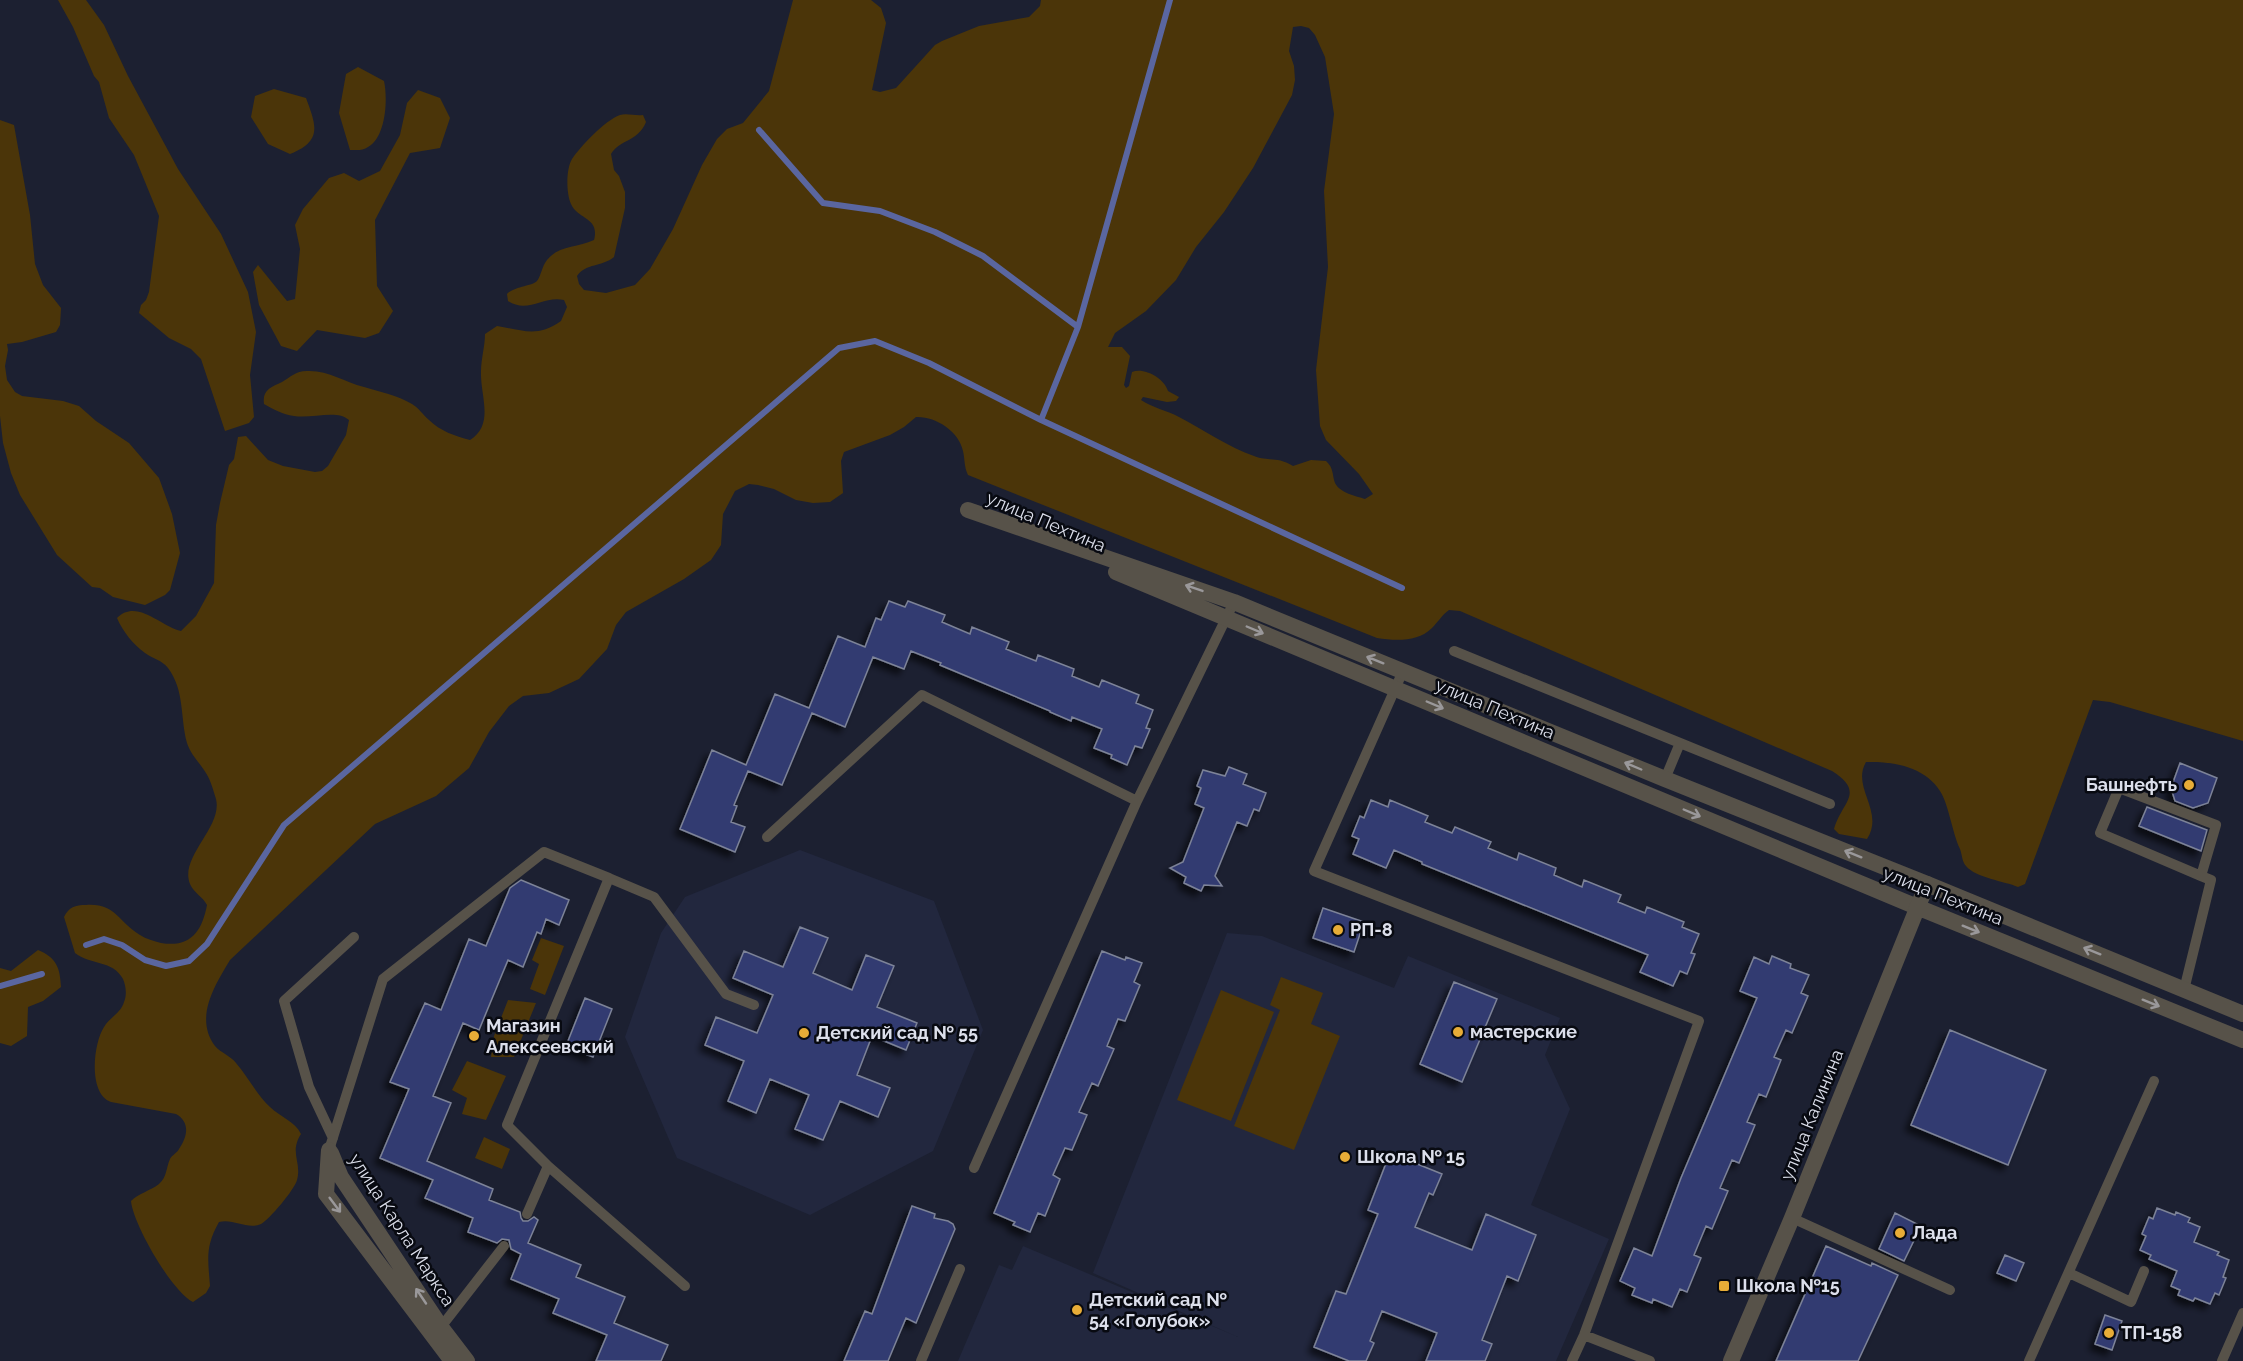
<svg xmlns="http://www.w3.org/2000/svg" width="2243" height="1361" font-family="Raleway,sans-serif">
<defs>
<filter id="shadow"><feDropShadow dx="-5.5" dy="5.5" stdDeviation="3" flood-color="#0009"/></filter>
</defs>
<rect width="100%" height="100%" fill="#1c2031"/>
<!-- built -->
<path fill="#22273e" d="M800 850 934 901 983 1030 933 1151 810 1215 677 1158 625 1037 661 933 685 897Z
M1227 933 1262 936 1394 988 1408 956 1560 1018 1545 1055 1570 1109 1531 1205 1609 1239 1556 1361H958L999 1265 1012 1270 1023 1246 1238 1337 1093 1273Z"/>
<!-- green -->
<path fill="#4b3509" fill-rule="evenodd" d="M58 0H86L104 25 128 76 178 169 221 234 248 292 256 332 250 375 254 417 249 423 225 431 201 359 191 349 169 338 139 313 141 305 146 300 149 292 159 216 134 155 109 118 99 82 94 76 73 27Z
M793 0H871L881 8 886 23 872 90 880 92 896 88 935 45 942 41 979 26 1029 17 1040 6 1041 0H2243V741L2110 702 2093 700 2025 884 2018 887C2004 881 1976 878 1966 866 1962 862 1962 854 1960 849 1952 832 1949 805 1940 791 1925 767 1893 761 1866 762 1851 788 1885 811 1867 839L1839 834 1834 829C1842 801 1866 793 1832 771L1460 611 1449 610C1442 615 1438 622 1432 628 1418 642 1396 641 1377 638L968 475C964 467 965 460 963 451 959 431 935 416 916 417L904 427 890 435 844 452 841 461 843 493 830 502 813 503 796 500 774 489 758 485 749 484 735 491 723 514 721 545 711 560 684 579 626 612 616 625 607 649 579 679 549 693 523 696 509 706 489 732 469 768 436 796 375 824 230 960C215 985 194 1018 215 1046 221 1053 231 1056 236 1063 248 1077 257 1095 270 1107 280 1117 295 1121 301 1134 289 1153 302 1162 297 1180 295 1189 269 1220 261 1224 247 1230 233 1218 219 1222 205 1247 208 1259 210 1286L206 1293 193 1302C172 1292 133 1224 131 1201 139 1193 150 1191 159 1184 167 1177 166 1168 170 1159 172 1155 177 1153 179 1149 188 1136 190 1122 176 1114L111 1102C88 1094 93 1044 104 1027 110 1017 121 1013 124 1002 127 995 126 986 123 979 113 960 90 965 75 953L64 917C69 907 75 905 86 905 116 903 118 922 140 935 146 939 154 941 161 943 191 948 202 931 207 905 203 897 194 893 190 884 179 857 223 827 216 799 213 789 210 778 204 770 198 761 190 753 187 743 180 717 185 691 168 668 162 660 153 659 145 653 133 644 123 632 117 618 137 598 161 627 181 631L196 616 214 583 216 525 220 503 229 465 234 459 238 437 246 436 268 460 283 466 315 472 322 471 328 466 346 435 349 420C337 409 312 419 294 416 282 414 275 410 264 404 262 390 271 387 282 382 291 377 295 371 307 371 328 370 344 382 364 387 380 392 397 395 412 404 419 408 423 415 429 420 440 431 455 436 470 440 495 424 480 396 481 371 481 359 485 346 485 334L497 326C523 330 537 338 561 321L567 307 564 300C544 295 528 314 508 301L507 294C515 286 533 286 537 281 541 276 542 266 547 260 559 245 577 248 594 240 600 217 578 220 571 204 566 193 566 169 572 159 581 146 604 121 620 115 627 113 635 116 643 115L646 122C638 142 620 139 611 154L614 170 619 176 625 192V208L614 257C602 267 586 263 577 276L579 284 584 290 606 293 635 285 650 269 673 229 702 165 717 139 727 129 743 123 769 91ZM1301 26 1309 28 1315 35 1325 57 1334 114 1324 191 1328 267 1316 370 1320 426 1326 440 1359 474 1373 494 1365 499C1356 496 1340 493 1335 483 1332 475 1334 468 1326 461L1311 460 1293 466C1277 456 1270 462 1254 456 1230 448 1202 429 1179 417 1166 410 1153 408 1141 400L1143 397 1167 402 1176 401 1179 397 1168 391C1164 378 1144 367 1132 372L1129 386 1126 388 1124 385 1130 356 1122 347H1108L1115 333 1146 311 1176 280 1196 247 1224 212 1253 168 1292 95 1295 80 1294 66 1289 51 1293 27Z
M358 67 384 81C388 99 386 137 368 147 363 151 356 150 350 150L339 113 346 74Z
M274 89 306 98C316 125 323 141 290 154L268 144 251 117 255 96Z
M418 90 440 98 450 118 440 148 410 153 375 220 377 286 393 311 379 333 365 338 317 330 297 351 281 346 259 305 253 272 258 265 287 301 295 299 300 249 295 225 303 209 329 178 344 173 359 181 380 171 400 135 407 103Z
M0 120 14 125 30 215 35 264 43 285 61 308 60 325 56 332 22 342 7 344 8 350 5 366 7 380 15 392 22 396 63 401 79 406 96 421 129 443 159 478 172 514 180 553 170 590 165 595 145 605 113 597 100 588 92 587 57 555 20 495 11 473 3 443 0 416Z
M541 938 564 946 545 995 530 989 539 964 532 960Z
M38 950C57 958 60 968 61 987L43 1001 28 1007 27 1036 11 1046 0 1043V968L11 971Z
M1281 977 1323 993 1311 1024 1340 1036 1294 1150 1234 1126 1280 1010 1270 1005Z
M1221 990 1274 1012 1231 1121 1177 1100Z
M508 1000 536 1003 514 1057H491L494 1036Z
M467 1061 506 1076 486 1120 462 1114 467 1098 452 1090Z
M484 1137 510 1149 502 1169 475 1158Z"/>
<g fill="none" stroke-linecap="round" stroke-linejoin="round">
<!-- stream -->
<path stroke="#5a66a0" stroke-width="6" d="M759 130 823 203 880 211 935 232 983 256 1078 327 1041 420
M1078 327 1170 0
M86 945 104 939 122 945 145 960 166 966 189 961 207 944 284 825 839 348 875 341 929 363 1041 420 1402 588
M0 986 42 974"/>
</g>
<!-- building -->
<path fill="#323b71" stroke="#7d8398" stroke-width="1.5" filter="url(#shadow)" d="M889 601 905 607 908 601 945 615 942 622 970 634 972 627 1009 642 1006 649 1036 661 1038 655 1074 669 1072 676 1099 687 1102 680 1139 695 1136 703 1153 710 1146 728 1150 729 1142 748 1135 746 1127 765 1111 758 1112 755 1094 748 1102 729 1072 717 1071 721 1050 712V711L940 665 941 663 911 651 904 669 873 657 845 727 812 713 782 785 748 771 734 805 737 806 731 822 745 827 735 852 680 829 712 750 746 765 775 694 809 708 838 636 865 647 876 618 881 620Z
M2180 763 2217 778 2208 803 2193 808 2175 801 2171 788Z
M1229 767 1247 774 1243 784 1266 793 1259 811 1254 809 1247 826 1237 822 1215 876 1222 886 1204 885 1201 891 1184 883 1186 877 1170 868 1183 862 1204 808 1195 804 1201 788 1197 786 1203 770 1225 776Z
M1371 800 1388 807 1390 800 1428 816 1425 822 1452 833 1455 827 1491 842 1488 848 1517 860 1519 853 1556 868 1554 875 1582 887 1584 880 1621 895 1618 902 1645 913 1647 907 1684 922 1682 927 1699 934 1691 953 1695 954 1687 974 1680 971 1673 986 1640 972 1648 955 1422 864V862L1394 850 1386 868 1353 854 1359 839 1352 836 1360 816 1364 818Z
M2147 807 2207 830 2201 851 2139 826Z
M521 880 569 900 559 925 546 919 541 934 537 932 523 967 508 960 479 1030 463 1023 433 1096 451 1103 427 1161 493 1189 489 1200 520 1212 521 1218 523 1221H528L534 1217 538 1220 528 1243 581 1265 576 1277 625 1297 614 1323 668 1345 661 1361H596L607 1335 553 1313 559 1299 511 1279 521 1254 511 1249 509 1240 502 1239 497 1243 468 1232 473 1218 425 1198 433 1180 380 1158 409 1089 390 1082 425 1003 441 1010 469 939 486 946 510 888Z
M1323 908 1364 922 1354 952 1313 938Z
M800 927 828 938 813 973 852 990 866 955 894 966 877 1007 917 1023 906 1050 872 1036 857 1075 890 1088 878 1117 840 1101 823 1140 795 1129 809 1095 770 1079 756 1113 728 1101 744 1061 705 1045 716 1017 757 1033 773 995 733 978 744 951 783 967Z
M1102 951 1125 960 1126 957 1142 963 1134 982 1140 985 1125 1021 1118 1019 1107 1046 1114 1049 1098 1086 1092 1083 1079 1112 1087 1115 1072 1150 1065 1148 1053 1175 1060 1179 1045 1216 1038 1213 1030 1232 1013 1225 1015 1222 994 1213Z
M1772 956 1791 964 1790 968 1809 975 1801 993 1808 996 1792 1033 1786 1030 1774 1057 1781 1060 1766 1097 1759 1094 1747 1122 1755 1125 1739 1163 1732 1160 1720 1188 1728 1191 1712 1229 1706 1226 1694 1255 1701 1258 1687 1292 1680 1289 1672 1307 1653 1299 1652 1303 1632 1295 1635 1288 1620 1281 1634 1248 1652 1256 1681 1178 1757 998 1740 991 1754 957 1769 964Z
M1454 982 1497 999 1462 1082 1420 1064Z
M585 998 612 1009 593 1057 566 1046Z
M1950 1030 2046 1070 2008 1165 1911 1125Z
M1390 1153 1442 1174 1433 1195 1429 1193 1415 1227 1472 1250 1486 1214 1536 1235 1518 1281 1507 1276 1482 1340 1492 1344 1485 1361H1426L1437 1333 1382 1311 1370 1341 1374 1343 1366 1361H1349L1314 1347 1336 1291 1346 1294 1378 1214 1368 1210Z
M912 1206 935 1214 934 1218 948 1221 953 1224 955 1229 916 1323 906 1318 888 1361H844L865 1311 872 1314Z
M2157 1208 2175 1215 2176 1212 2190 1218 2188 1222 2200 1227 2194 1242 2219 1252 2217 1255 2229 1260 2223 1277 2226 1278 2219 1295 2215 1293 2210 1304 2195 1298 2193 1301 2178 1295 2180 1290 2171 1286 2177 1271 2149 1259 2151 1255 2140 1250 2146 1236 2142 1234 2149 1217 2153 1219Z
M1895 1213 1921 1226 1904 1261 1879 1249Z
M1826 1246 1871 1266 1872 1263 1898 1275 1858 1361H1776Z
M2005 1255 2024 1263 2016 1281 1997 1273Z
M2105 1315 2122 1321 2112 1350 2095 1344Z"/>
<g fill="none" stroke-linecap="round" stroke-linejoin="round">
<!-- service -->
<path stroke="#575249" stroke-width="10" d="M1454 651 1680 743 1665 779
M1403 671 1314 871 1699 1021 1584 1335 1572 1361
M1680 743 1830 804
M767 837 922 695 1137 801
M2184 990 2211 880 2201 876 2100 833 2119 788 2216 825 2201 876
M333 1138 309 1087 284 1001 354 937
M329 1150 383 979 544 852 609 878
M548 1166 685 1286
M974 1168 1137 801 1234 602
M527 1214 548 1166 507 1125 609 878 654 897 726 994 754 1005
M1792 1218 1950 1290
M2069 1273 2131 1302 2144 1271
M441 1327 504 1246
M1584 1335 1650 1361
M921 1361 960 1269
M2029 1361 2154 1081
M2222 1361 2243 1313"/>
<!-- minor -->
<path stroke="#575249" stroke-width="16" d="M968 510 1234 602 1665 779 1927 884
M1116 572 1917 907
M329 1150 326 1194 452 1361
M331 1153 341 1177 441 1327 467 1361"/>
<!-- tertiary -->
<path stroke="#575249" stroke-width="16" d="M1917 907 2243 1040
M1731 1361 1792 1218 1927 884 2243 1014"/>
</g>
<!-- one-way arrows -->
<defs><path id="oneway-shaft" d="M-6 0H5M1.5-3L5.5 0L1.5 3" fill="none" stroke-width="1.6" stroke-linecap="round" stroke-linejoin="round" transform="scale(1.5)"/></defs>
<g stroke="#9a989a">
<use href="#oneway-shaft" transform="translate(1194 588) rotate(-161)"/>
<use href="#oneway-shaft" transform="translate(1255 630) rotate(23)"/>
<use href="#oneway-shaft" transform="translate(1375 660) rotate(-158)"/>
<use href="#oneway-shaft" transform="translate(1435 705) rotate(23)"/>
<use href="#oneway-shaft" transform="translate(1633 766) rotate(-157)"/>
<use href="#oneway-shaft" transform="translate(1692 813) rotate(23)"/>
<use href="#oneway-shaft" transform="translate(1853 854) rotate(-158)"/>
<use href="#oneway-shaft" transform="translate(1971 929) rotate(22)"/>
<use href="#oneway-shaft" transform="translate(2092 951) rotate(-158)"/>
<use href="#oneway-shaft" transform="translate(2151 1003) rotate(22)"/>
<use href="#oneway-shaft" transform="translate(335 1205) rotate(53)"/>
<use href="#oneway-shaft" transform="translate(421 1296) rotate(-124)"/>
</g>
<!-- markers -->
<g fill="#e7ac37" stroke="#080a11" stroke-width="2">
<circle cx="2189" cy="785" r="6"/>
<circle cx="1338" cy="930" r="6"/>
<circle cx="1458" cy="1032" r="6"/>
<circle cx="804" cy="1033" r="6"/>
<circle cx="474" cy="1036" r="6"/>
<circle cx="1345" cy="1157" r="6"/>
<circle cx="1900" cy="1233" r="6"/>
<rect x="1718" y="1280" width="12" height="12" rx="3"/>
<circle cx="1077" cy="1310" r="6"/>
<circle cx="2109" cy="1333" r="6"/>
</g>
<g text-anchor="middle" stroke-width="5" stroke-linejoin="round" paint-order="stroke">
<!-- street labels -->
<g font-size="18" fill="#dcdfeb" stroke="#080a11">
<text transform="translate(1046 522) rotate(23)" y="6">улица Пехтина</text>
<text transform="translate(1495 709) rotate(23)" y="6">улица Пехтина</text>
<text transform="translate(1943 896) rotate(22)" y="6">улица Пехтина</text>
<text transform="translate(1812 1115) rotate(-68)" y="6">улица Калинина</text>
<text transform="translate(402 1230) rotate(57)" y="6">улица Карла Маркса</text>
</g>
<!-- poi labels -->
<g font-size="18" font-weight="bold" fill="#dcdfeb" stroke="#080a11" text-anchor="start">
<text x="2177" y="791" text-anchor="end">Башнефть</text>
<text x="1350" y="936">РП-8</text>
<text x="486" y="1032">Магазин<tspan x="486" dy="21">Алексеевский</tspan></text>
<text x="1470" y="1038">мастерские</text>
<text x="816" y="1039">Детский сад № 55</text>
<text x="1357" y="1163">Школа № 15</text>
<text x="1912" y="1239">Лада</text>
<text x="1736" y="1292">Школа №15</text>
<text x="1089" y="1306">Детский сад №<tspan x="1089" dy="21">54 «Голубок»</tspan></text>
<text x="2121" y="1339">ТП-158</text>
</g>
</g>
</svg>
